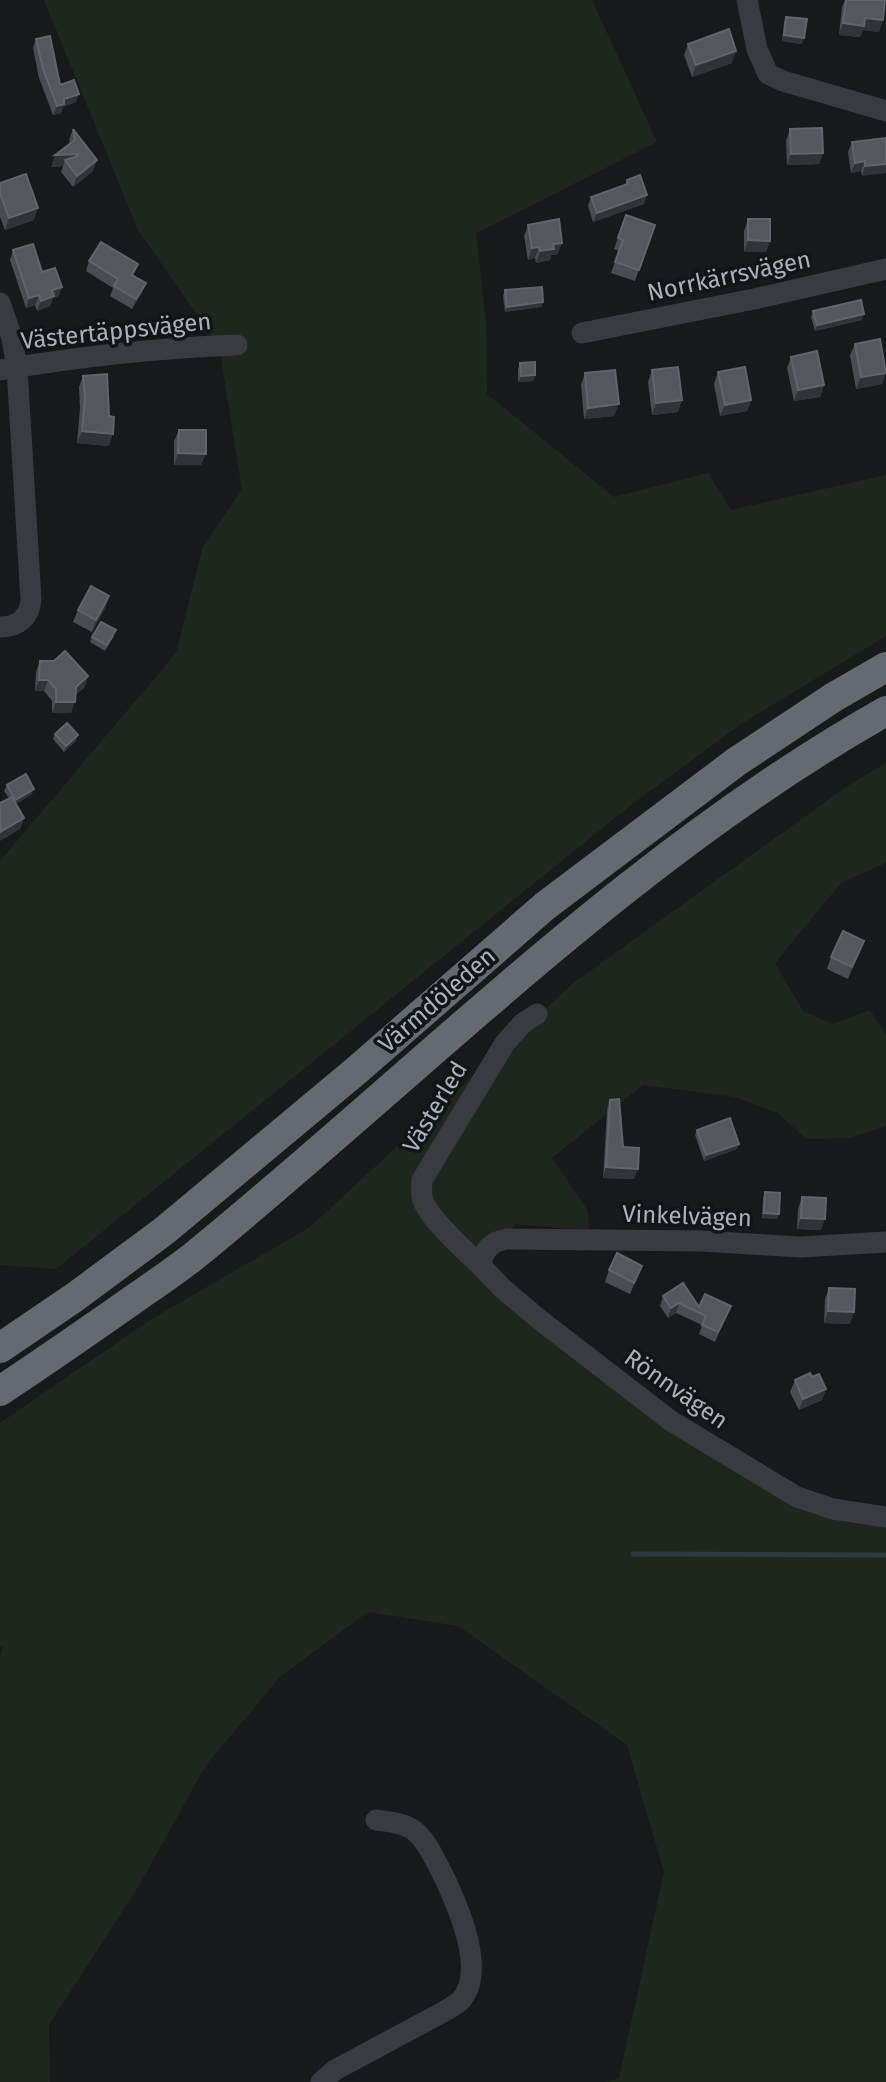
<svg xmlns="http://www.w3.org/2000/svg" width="886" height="2082" font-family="'Fira Sans',sans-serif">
<rect width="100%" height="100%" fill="#18191b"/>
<!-- green -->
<path fill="#1e271e" d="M44 0H592L657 142 476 233 486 323 487 394 614 497 708 473 731 510 886 475V636L741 724 631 805 56 1269 0 1265V861L176 653 203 546 242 490 219 346 138 230Z
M886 763V863L841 883 775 963 803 1011 832 1024 870 1010 886 1035V1126L849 1138 806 1139 778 1113 735 1097 643 1085 552 1158 588 1211 589 1231 515 1224 478 1278 643 1409 778 1496 843 1522 886 1525V2082H606L619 2078 664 1872 627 1745 458 1626 368 1612 281 1676 206 1765 140 1884 49 2025 50 2082H0V1657L3 1648 0 1646V1423L150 1320 310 1227 572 984 846 787Z"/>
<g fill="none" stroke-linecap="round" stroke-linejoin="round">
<!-- stream -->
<path stroke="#2d3941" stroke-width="5" d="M633 1554 886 1555"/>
<!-- minor -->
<path stroke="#393b40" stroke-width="21" d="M747 0 757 49 768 74 783 81 886 111
M0 303 12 338 17 368 31 600C29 618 18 627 0 627
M582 333 754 299 886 269
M0 370C77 357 158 348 237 345
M886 1242 801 1247 700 1241 507 1239C490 1242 485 1249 480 1265L502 1288 540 1320 671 1421 797 1497 833 1509 886 1517
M480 1265C465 1251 426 1216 422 1197 421 1191 422 1185 422 1180L505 1043 523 1023 537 1014
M321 2082 335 2070 445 2011C450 2008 455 2005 459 2002 488 1974 459 1909 445 1879 437 1864 430 1846 417 1833 406 1823 390 1822 376 1820"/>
<!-- highway -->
<path stroke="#656972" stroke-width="30" d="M0 1348 75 1297 164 1231 357 1070 545 906 736 762 834 697 886 667
M0 1391C45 1361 90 1330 134 1299 154 1285 175 1271 194 1256 421 1071 629 856 886 711"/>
</g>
<!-- wall -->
<path fill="#494c50" d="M845 0H882L879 32 863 30 860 37 839 35 842 7Z
M786 17 802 44 782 41 784 23Z
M36 39 60 85 76 102 63 107 61 113 53 115 39 78 33 48Z
M688 44 732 63 692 77 684 55Z
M73 129 93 171 73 187 61 172 63 166 51 167 70 144 69 140Z
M790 129 823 153 819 164 787 165 786 141Z
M886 138 862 176 861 171 851 173 848 152 852 142Z
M627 180 644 204 593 222 588 206 591 197 625 185Z
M0 183 34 220 5 230 0 217Z
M626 215 655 225 635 281 611 273 619 251 614 249Z
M748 219 770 241 766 252H744V231Z
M528 225 558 254 551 255 550 260 536 263 535 258 528 260 524 236Z
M13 250 62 287 58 297 53 298 50 306 37 311 35 305 26 308 10 260Z
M89 261 133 276 146 283 142 293 132 309 110 296 113 288 86 271Z
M505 290 543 302 541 307 505 312 503 296Z
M813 311 862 320 815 331 811 317Z
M855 344 886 371 882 384 856 389 850 355Z
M791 357 824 385 820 397 794 401 787 368Z
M520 363 535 375 533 381 518 382V369Z
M652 370 678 412 652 415 648 382Z
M718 372 751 400 747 411 720 416 714 384Z
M585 373 614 416 584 419 581 385Z
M83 376 109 446 77 443 80 408 79 387Z
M179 430 201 465H174V441Z
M109 596 105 608 92 632 73 622 78 610Z
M114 636 105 651 90 642 92 637Z
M40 661 88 676 84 688 75 695 71 713H52V701L44 691H35L36 672Z
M55 734 76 741 64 752 53 739Z
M7 785 32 794 16 804 24 818 20 829 9 798 4 791Z
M864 941 848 979 827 969 831 957Z
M610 1100 623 1147 634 1179 603 1178 607 1110Z
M697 1130 739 1144 737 1149 704 1161 695 1135Z
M765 1192 779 1214 777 1219 762 1218 763 1198Z
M802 1197 821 1230 797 1229 798 1209Z
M642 1266 630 1294 605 1282 609 1270Z
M829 1288 850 1324 824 1323 825 1299Z
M663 1296 699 1307 731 1306 715 1342 699 1334 702 1325 676 1313 668 1318 660 1306Z
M812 1377 826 1389 822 1400 799 1410 790 1392 795 1380Z"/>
<!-- shaded-wall -->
<path fill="#313336" d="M865 18 883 20 879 32 863 30 860 37 839 35 843 23Z
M784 35 804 38 802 44 782 41Z
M736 51 732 63 692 77 696 65Z
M79 94 76 102 63 107 61 113 53 115 57 106 64 99Z
M823 153 819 164 787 165 791 154Z
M78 154 74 165 65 160 63 166 51 167 55 155Z
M97 160 93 171 73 187 77 176Z
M865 161 861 171 851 173 855 163Z
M886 164V173L862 176 865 166Z
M647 195 644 204 593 222 597 213Z
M38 208 34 220 5 230 9 218Z
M748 240 770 241 766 252H744Z
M562 243 558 254 551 255 550 260 536 263 540 251 553 244Z
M539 247 535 258 528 260 532 248Z
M146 283 142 293 132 309 136 299Z
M62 287 58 297 53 298 50 306 37 311 41 301 52 290Z
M39 295 35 305 26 308 29 298Z
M543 302 541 307 505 312 507 307Z
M864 314 862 320 815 331 817 325Z
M886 373 882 384 856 389 861 377Z
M535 375 533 381 518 382 521 376Z
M824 385 820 397 794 401 798 390Z
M682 400 678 412 652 415 656 403Z
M751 400 747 411 720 416 725 405Z
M619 404 614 416 584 419 588 408Z
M82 431 113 434 109 446 77 443Z
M178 453 206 454 201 465H174Z
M109 596 105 608 92 632 96 620Z
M88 676 84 688 71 699 76 687Z
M39 680H48L44 691H35Z
M56 702H75L71 713H52Z
M78 735 76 741 64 752 66 746Z
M34 789 32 794 13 805 15 800Z
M24 818 20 829 0 841V832Z
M864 941 860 952 848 979 852 967Z
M739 1144 737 1149 704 1161 706 1155Z
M606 1167 638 1169 634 1179 603 1178Z
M764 1213 779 1214 777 1219 762 1218Z
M801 1218 825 1219 821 1230 797 1229Z
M679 1303 676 1313 668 1318 671 1308Z
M828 1311 854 1312 850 1324 824 1323Z
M826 1389 822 1400 799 1410 803 1399Z"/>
<!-- building -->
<path fill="#54575c" stroke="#61656b" stroke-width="2" d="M846 0H885L883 20 865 18 864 26 843 23Z
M786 17 807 19 804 38 784 35Z
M729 29 736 51 696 65 688 44Z
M50 36 60 85 74 80 79 94 64 99V104L57 106 43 69 36 39Z
M822 128 823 153 791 154 790 129Z
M73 129 97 160 77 176 65 160 78 156V154L55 155 75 140Z
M886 138V164L865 166V161L855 163 852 142Z
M26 174 38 208 9 218 0 193V183Z
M640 175 647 195 597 213 591 197 628 184 627 180Z
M626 215 655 225 639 270 615 262 623 240 618 238Z
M559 219 562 243 553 244 554 249 540 251 539 247 532 248 528 225Z
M748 219H770V241L748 240Z
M101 242 138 264 132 275 146 283 136 299 114 286 118 279 89 261Z
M33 244 42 272 55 268 62 287 52 290 54 296 41 301 39 295 29 298 13 250Z
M542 287 543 302 507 307 505 290Z
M861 300 864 314 817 325 813 311Z
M880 339 886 373 861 377 855 344Z
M817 351 824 385 798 390 791 357Z
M535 362V375L521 376 520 363Z
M678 367 682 400 656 403 652 370Z
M745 367 751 400 725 405 718 372Z
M615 370 619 404 588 408 585 373Z
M107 374 109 416 114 417 113 434 82 431 85 397 83 376Z
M179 430H206V454L178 453Z
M91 586 109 596 96 620 78 610Z
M101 622 116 630 107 645 92 637Z
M65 651 88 676 76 687 75 702H56V689L48 680H39L40 661H54Z
M67 723 78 735 66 746 55 734Z
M26 774 34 789 15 800 7 785Z
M12 797 24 818 0 832V803Z
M843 931 864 941 852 967 831 957Z
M619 1099 623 1147 639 1148 638 1169 606 1167 610 1100Z
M730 1118 739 1144 706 1155 697 1130Z
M765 1192 780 1193 779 1214 764 1213Z
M802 1197 826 1198 825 1219 801 1218Z
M617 1253 642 1266 634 1283 609 1270Z
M683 1283 699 1307 705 1294 731 1306 718 1332 702 1325 706 1316 679 1303 671 1308 663 1296Z
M829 1288 855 1289 854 1312 828 1311Z
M810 1373 812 1377 819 1374 826 1389 803 1399 795 1380Z"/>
<g text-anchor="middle" stroke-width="7" stroke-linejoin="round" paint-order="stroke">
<!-- street labels -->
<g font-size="24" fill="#aab1bc" stroke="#131416">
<text transform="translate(729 276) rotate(-12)" y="8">Norrkärrsvägen</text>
<text transform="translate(116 331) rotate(-6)" y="8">Västertäppsvägen</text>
<text transform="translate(437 1000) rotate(-41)" y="8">Värmdöleden</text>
<text transform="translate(435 1107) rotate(-59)" y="8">Västerled</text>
<text transform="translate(687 1216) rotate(2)" y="8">Vinkelvägen</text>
<text transform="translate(676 1389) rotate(35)" y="8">Rönnvägen</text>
</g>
</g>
</svg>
